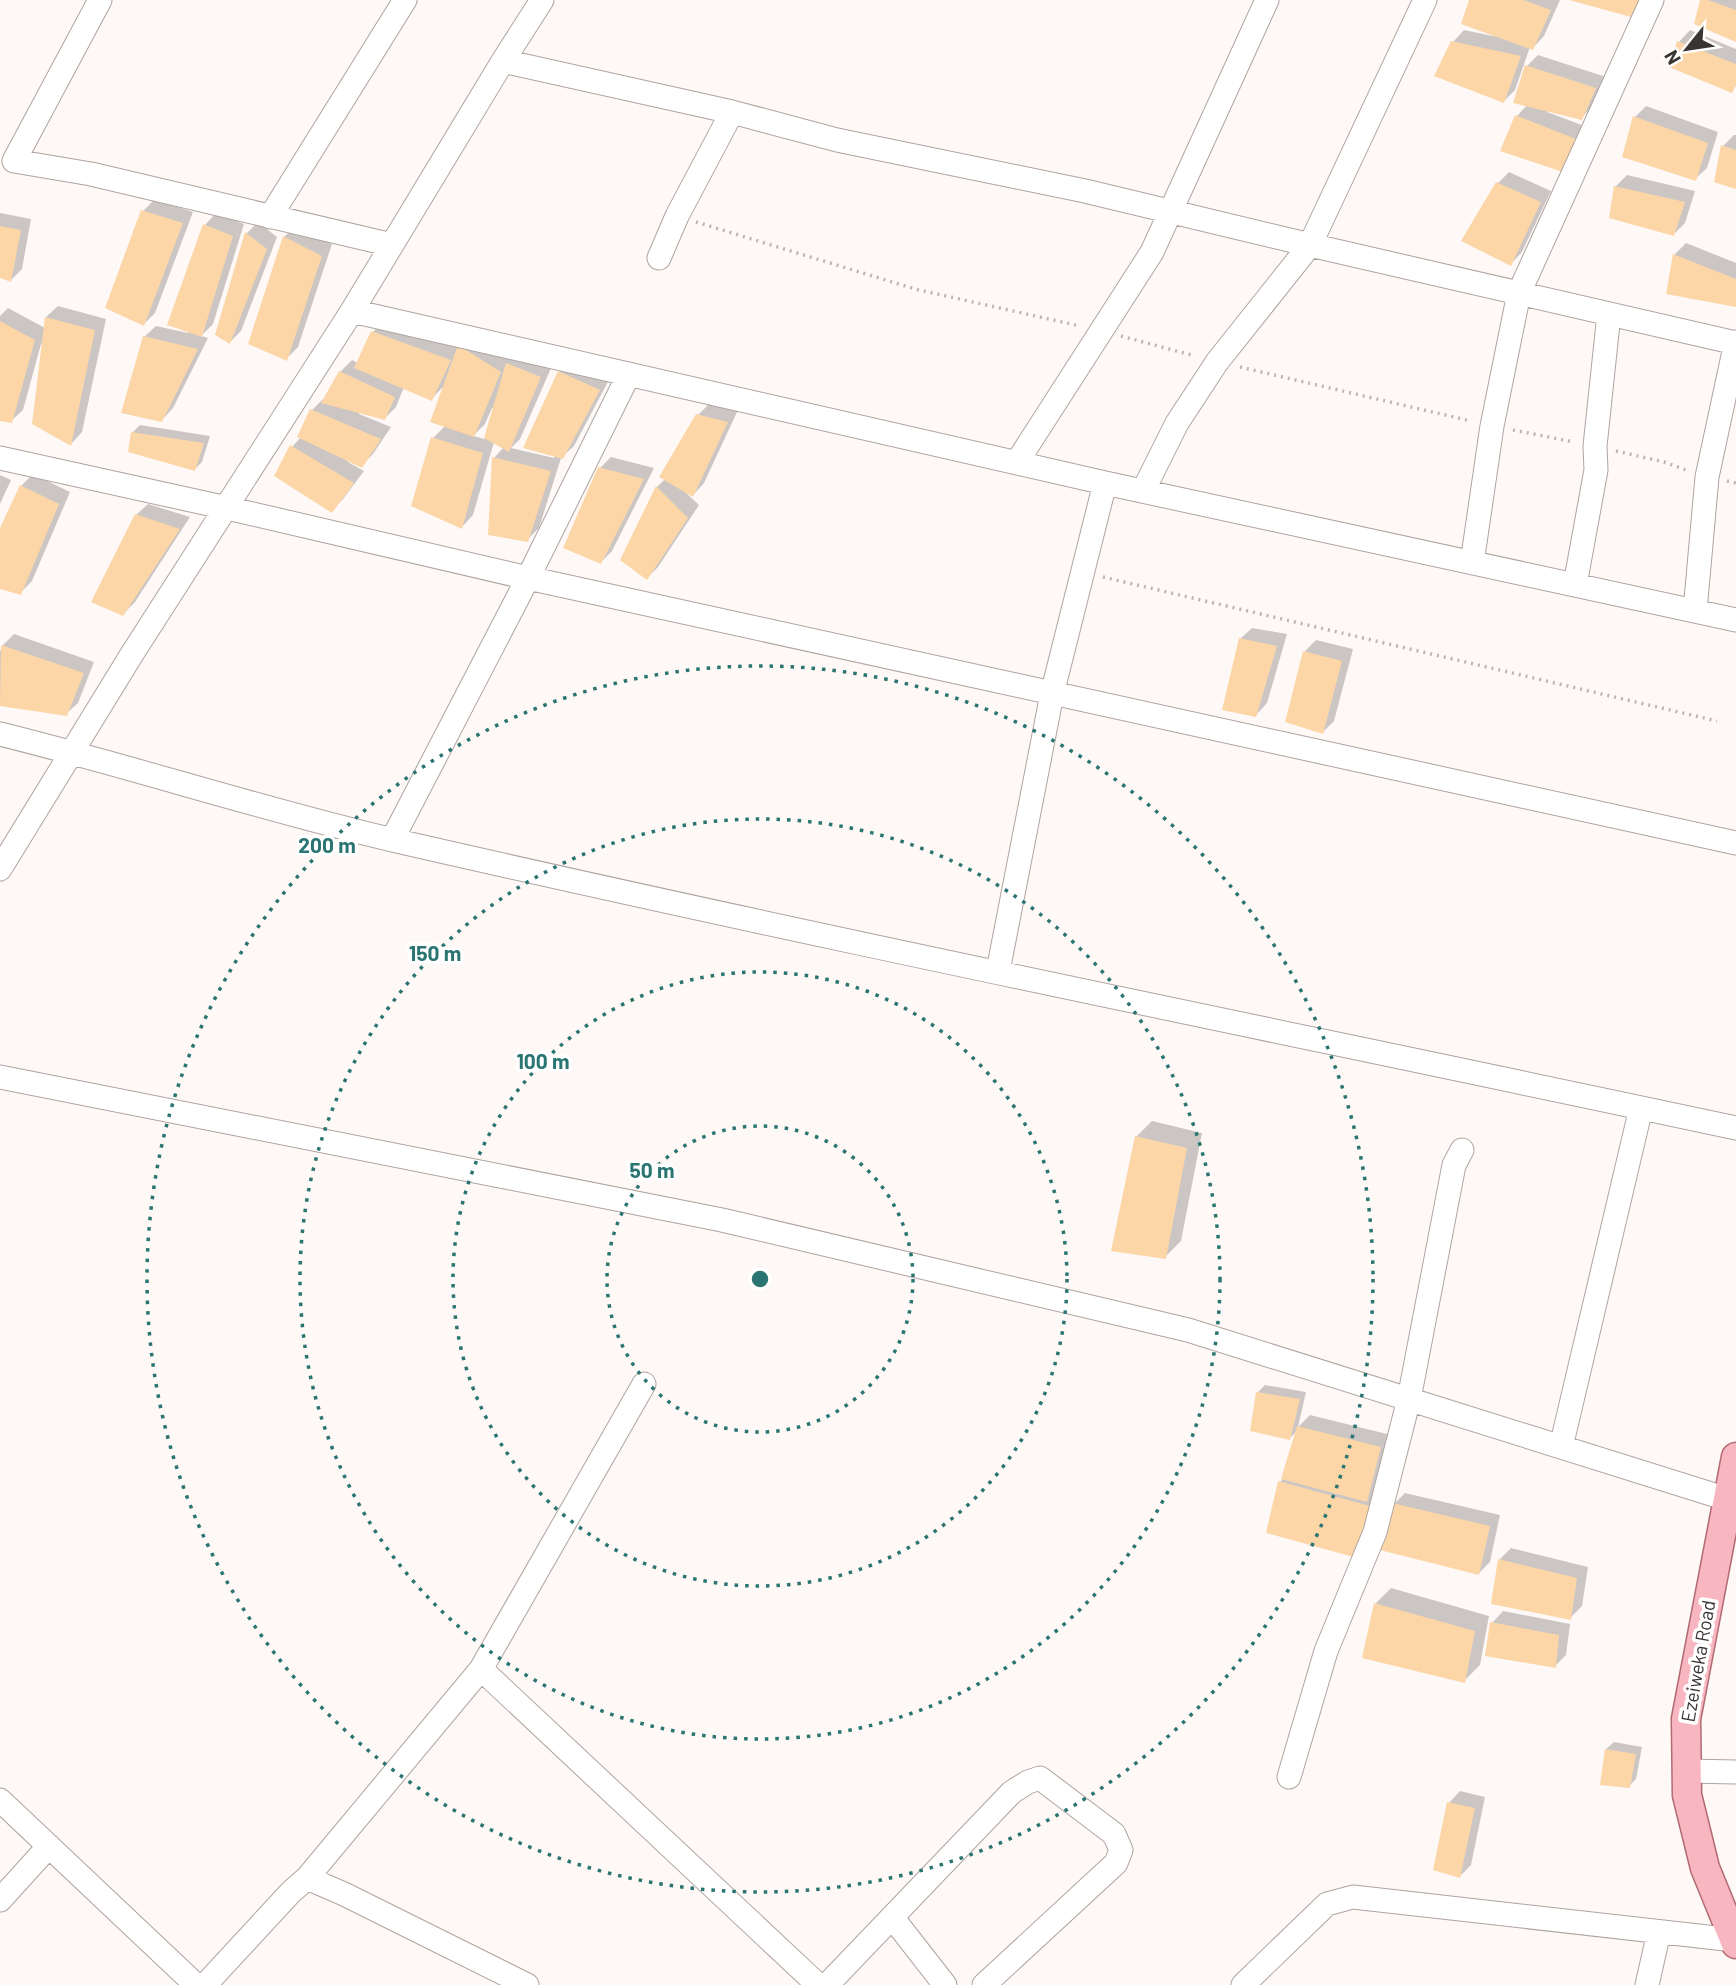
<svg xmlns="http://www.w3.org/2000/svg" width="1736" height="1985" font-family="Barlow,sans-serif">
<rect width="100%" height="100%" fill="#fef8f6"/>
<!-- shadow -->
<path fill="#0003" fill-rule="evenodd" d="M1470 0H1560L1544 36 1533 48 1530 47 1515 90 1504 101 1453 42 1464 30 1493 36 1494 34Z
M1701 0H1736V40Z
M1690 30 1736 49V86L1731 91 1679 42Z
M1538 55 1606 77 1593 106 1581 118 1548 109 1547 112 1587 127 1577 159 1503 150 1517 116 1528 104 1527 66Z
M1646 106 1718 132 1707 168 1695 179 1635 117Z
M1734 135H1736V187L1723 146Z
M1509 172 1551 191 1522 252 1511 264 1498 183Z
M1627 175 1695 191 1685 223 1674 234 1615 187Z
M154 200 193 212 155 313 144 324 143 211Z
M0 213 31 219 22 269 11 280 0 276Z
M216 213 244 224 213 324 201 336 208 338 173 408 162 420 144 337 156 326 188 333 205 225Z
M258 222 277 237 241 331 230 342 217 334 247 233Z
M296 226 332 244 298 347 286 359 284 237Z
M1686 243 1736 263V305L1668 293 1675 254Z
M58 306 106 319 82 432 71 444 43 345 41 344 23 410 11 421 0 419V316L8 308 45 328 46 317Z
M384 320 459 348 471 334 512 360 519 352 552 366 520 439 511 448 554 458 555 455 525 447 560 372 571 360 610 378 574 446 561 458 539 528 527 540 494 458 504 447 494 442 473 515 462 527 433 438 445 426V385L431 399 404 387 396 407 385 418 360 411 359 414 391 427 373 454 362 465 349 460 348 462 364 471 343 499 332 510 292 447 301 437 312 410 323 399 325 400 340 372 352 360 358 363 373 332ZM492 408 494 409 485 439 473 436 485 424Z
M709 404 738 410 704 483 693 495 684 491 699 505 658 567 647 578 657 487 665 479 698 415Z
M140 425 210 436 202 462 195 469 132 433Z
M611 457 654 468 612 551 601 562 600 468Z
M33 474 70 492 32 581 20 593 0 587V533L21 486Z
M0 475 11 480 0 504Z
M148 504 190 517 135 602 123 614 136 515Z
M1252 628 1287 634 1267 703 1256 715 1240 639Z
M14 634 94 662 78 703 66 714 0 704V652L2 646Z
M1316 640 1353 649 1334 721 1323 732 1287 720 1305 651Z
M1152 1121 1202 1133 1181 1241 1165 1257 1136 1137Z
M1265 1385 1306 1392 1298 1427 1310 1415 1391 1435 1368 1544 1280 1482 1283 1479 1298 1430 1290 1438 1258 1392Z
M1405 1493 1500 1515 1490 1562 1479 1573 1394 1504Z
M1511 1548 1588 1567 1582 1606 1570 1618 1499 1560Z
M1391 1588 1489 1616 1480 1665 1464 1681 1364 1656 1376 1603Z
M1503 1611 1570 1624 1566 1655 1555 1666 1492 1623Z
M1614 1742 1642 1747 1636 1779 1629 1786 1606 1749Z
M1460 1791 1485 1797 1471 1865 1460 1876 1449 1803Z"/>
<!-- building -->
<path fill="#fcd6a7" d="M1469 0H1523L1551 10 1533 50 1461 24Z
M1569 0H1640L1635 18Z
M1700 0H1708L1736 10V42L1694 24Z
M1451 41 1521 56 1504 103 1434 76Z
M1677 41 1736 64V85L1732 93 1669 67Z
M1525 65 1596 88 1582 120 1513 103Z
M1515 115 1576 139 1566 173 1500 151Z
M1633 116 1708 143 1696 181 1622 157Z
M1721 145 1736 150V189L1714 182Z
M1496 182 1541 202 1511 266 1461 241Z
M1614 186 1685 202 1674 236 1609 218Z
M141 210 183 223 144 326 105 308Z
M203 224 233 236 202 337 167 325Z
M0 226 21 230 11 282 0 278Z
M245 232 267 249 230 344 215 335Z
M283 236 322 256 287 361 248 344Z
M1673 254 1736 279V307L1666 294Z
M45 317 95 330 71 446 32 424Z
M0 321 35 340 12 423 0 421Z
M371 331 451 360 432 401 354 368Z
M143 336 198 349 162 422 121 413Z
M458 345 501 372 474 437 430 422Z
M506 363 541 377 509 452 484 438Z
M339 371 395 397 385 420 321 403Z
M558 371 600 390 563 459 523 448Z
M310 409 381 439 362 468 297 437Z
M696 414 728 422 693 497 659 477Z
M131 432 204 443 195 471 128 452Z
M431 437 483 453 462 529 411 506Z
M290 445 354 483 332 513 274 476Z
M492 457 551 471 528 542 488 535Z
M598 467 644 479 601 564 563 548Z
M20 485 59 504 21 595 0 589V528Z
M656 486 688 518 647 580 620 560Z
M135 514 180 529 123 616 91 602Z
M1239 638 1277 646 1256 717 1222 710Z
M1 645 84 673 67 716 0 706Z
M1303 651 1342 661 1323 734 1285 722Z
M1135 1136 1187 1148 1166 1259 1111 1251Z
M1256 1392 1300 1399 1290 1440 1250 1431Z
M1297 1426 1381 1447 1367 1502 1281 1479Z
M1278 1481 1370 1506 1357 1558 1266 1533Z
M1392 1503 1490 1526 1479 1575 1380 1550Z
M1498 1559 1577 1578 1571 1620 1491 1604Z
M1374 1603 1475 1631 1465 1683 1362 1658Z
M1490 1622 1559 1635 1556 1668 1485 1656Z
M1605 1749 1636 1754 1630 1788 1600 1785Z
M1447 1802 1475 1808 1460 1878 1433 1870Z"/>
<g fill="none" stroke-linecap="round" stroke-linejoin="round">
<!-- minor casing -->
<g stroke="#aea4a0" stroke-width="25">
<path id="minor" d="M100 0 14 161 91 174 392 245
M503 61 732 112 837 140 1085 191 1310 245 1425 0
M270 217 405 0
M659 258 677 216 732 112
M352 311 1105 483 1736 620
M0 458 227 508 528 578 1736 843
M1017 462 1152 252 1267 0
M1143 491 1177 423 1217 362 1310 245 1736 343
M1472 563 1492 426 1519 293 1652 0
M1575 585 1596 470 1595 446 1609 314
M1695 611 1707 477 1736 342
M0 734C133 767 264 810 397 841 842 943 1290 1033 1736 1128
M392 840 528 578 629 374
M0 869 132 654 352 311 503 61 542 0
M998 971 1052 694 1105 483
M0 1077 722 1220 1188 1330 1727 1499
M1561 1447 1641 1108
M481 1669 818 1985
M1687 1771 1736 1772
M1289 1777 1326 1651 1375 1532 1409 1399 1454 1165 1462 1150
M0 1800 196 1985
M307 1878 344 1894 527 1985
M0 1900 49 1846
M892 1917 945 1985
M205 1985 291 1892 307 1878 481 1669 644 1384
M827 1985 1012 1792 1028 1782 1040 1778 1114 1834 1121 1850 1116 1863 984 1985
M1243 1985 1327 1904 1353 1897 1734 1940
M1647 1985 1659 1932"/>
</g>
<!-- major casing -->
<g stroke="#b26a73" stroke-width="31">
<path id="major" d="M1736 1457 1686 1719 1687 1795 1705 1868 1736 1944"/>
</g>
<!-- path -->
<path stroke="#bab5b3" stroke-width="3.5" stroke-dasharray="2 5" stroke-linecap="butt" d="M696 222 915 289 1080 326
M1121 336 1195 356
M1240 367 1471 421
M1513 430 1574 442
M1616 451 1664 462 1689 471
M1727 481 1736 483
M1103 577 1717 721"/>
<!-- minor -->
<use href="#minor" stroke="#fff" stroke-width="23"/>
<!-- major -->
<use href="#major" stroke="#f8b7c0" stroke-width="28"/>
</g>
<!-- distance rings -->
<g fill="none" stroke="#2a7471" stroke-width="3.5" stroke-dasharray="3.5 7">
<circle cx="760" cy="1279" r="153"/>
<circle cx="760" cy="1279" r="307"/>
<circle cx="760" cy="1279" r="460"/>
<circle cx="760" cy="1279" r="613"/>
</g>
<g text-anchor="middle" stroke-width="7" stroke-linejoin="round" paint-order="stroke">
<!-- street labels -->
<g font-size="19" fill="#393533" stroke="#fff">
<text transform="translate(1698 1661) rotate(-80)" y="7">Ezeiweka Road</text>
</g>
</g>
<circle cx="760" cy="1279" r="10" fill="#2a7471" stroke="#fff" stroke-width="3.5"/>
<g font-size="21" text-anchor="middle" font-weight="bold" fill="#2a7471" stroke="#fff" stroke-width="7" stroke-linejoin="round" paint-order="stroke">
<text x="327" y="853">200 m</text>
<text x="435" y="961">150 m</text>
<text x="543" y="1069">100 m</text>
<text x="652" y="1178">50 m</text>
</g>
<!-- north arrow -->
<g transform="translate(1687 49) rotate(240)" stroke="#ffffff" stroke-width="5" paint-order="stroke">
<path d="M0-5L12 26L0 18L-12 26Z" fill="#393533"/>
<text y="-10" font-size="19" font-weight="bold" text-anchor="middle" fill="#393533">N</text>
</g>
</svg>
